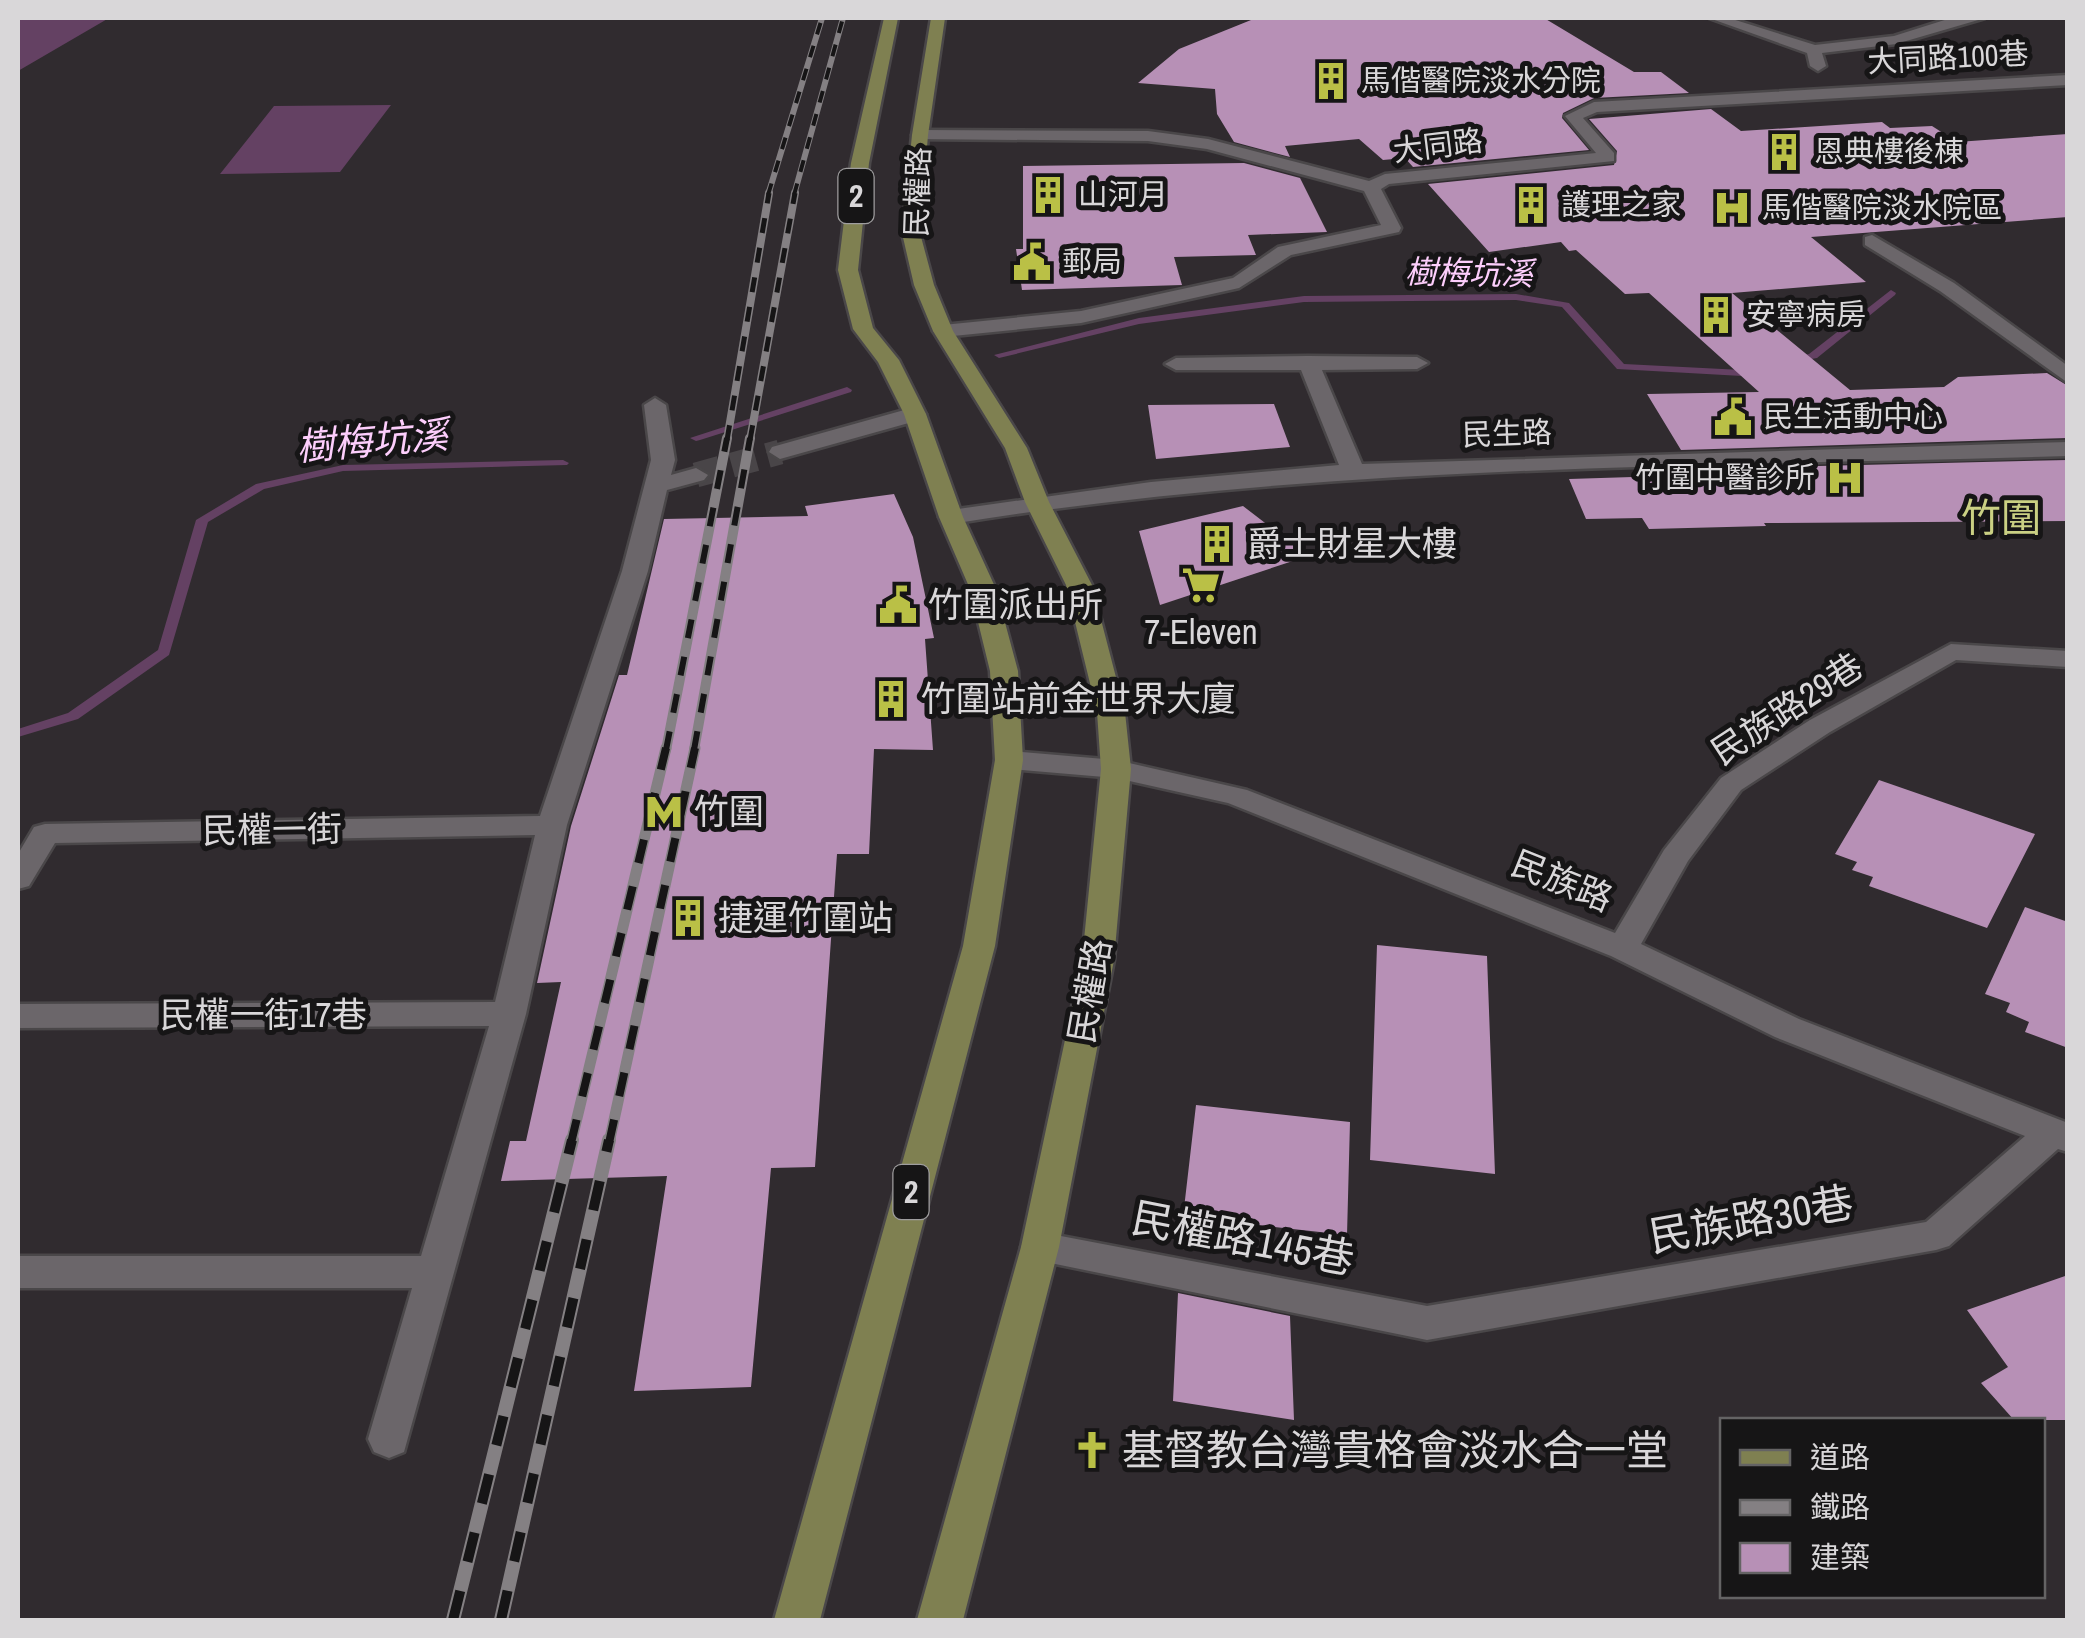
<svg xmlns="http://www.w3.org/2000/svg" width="2085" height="1638" font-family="'Archivo Narrow','Noto Sans TC',sans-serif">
<rect width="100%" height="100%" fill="#302b2f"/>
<!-- water -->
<path fill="#644163" d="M18 18H109L18 71Z
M391 105 340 172 220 174 274 106Z"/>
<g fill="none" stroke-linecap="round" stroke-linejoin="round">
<!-- stream -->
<path fill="#644163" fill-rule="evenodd" d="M1891 290 1896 293 1895 295 1817 358 1789 363V359L1809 354Z
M1516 294 1569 303 1624 364 1742 370 1756 367 1761 370 1742 376 1617 369 1562 307 1516 300 1304 302 1139 324 999 358 994 355 1139 318 1304 296Z
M847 387 852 390 851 392 700 440 696 441 690 438Z
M563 460 569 463 567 465 343 471 264 489 208 522 169 655 78 719 18 737V729L68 713 158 650 196 520 256 484 343 465Z"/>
</g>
<!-- building -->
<path fill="#b790b6" d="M1256 18H1544L1634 72H1661L1689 93 1594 98 1563 113 1562 118 1589 150 1413 167 1405 158 1383 160 1359 139 1285 146 1290 157 1234 142 1217 114 1215 89 1138 83 1179 49Z
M1711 109 1741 131 1882 122 1890 128 1932 126 1957 142 2068 134V217L1811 237 1866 282 1732 293 1850 390 1944 387 1958 377 2047 373 2068 386V438L1681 450 1647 394 1759 392 1649 293 1625 294 1576 250 1569 251 1561 242 1489 252 1428 184 1614 165 1617 151 1589 119Z
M1244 163 1300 178 1327 232 1248 235 1256 255 1174 257 1182 285 1022 290 1016 249H1023V166Z
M1274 404 1290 447 1156 459 1148 405Z
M2068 460V521L1764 523 1766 526 1649 529 1642 518 1586 519 1569 479 1696 475 1693 469Z
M894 494 913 537 934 638 925 639 933 750 874 749 869 854H837L815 1167 771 1168 751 1387 634 1391 667 1176 501 1181 510 1141H526L561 982 537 983 571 826 619 675H627L664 519 808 516 805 506Z
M1243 506 1308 556 1160 605 1139 531Z
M1879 780 2035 834 1987 928 1869 886 1873 877 1852 870 1857 862 1835 854Z
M2025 907 2068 922V1048L2025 1032 2029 1022 2006 1012 2010 1003 1985 994Z
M1377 945 1487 956 1495 1174 1370 1160Z
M1196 1105 1350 1122 1347 1235 1183 1217Z
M2068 1275V1420H2014L1981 1383 2008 1367 1967 1310Z
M1178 1293 1290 1316 1294 1420 1173 1401Z"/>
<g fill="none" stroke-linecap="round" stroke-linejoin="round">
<!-- street-tunnel -->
<path stroke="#494548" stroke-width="25" stroke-dasharray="25 12" stroke-linecap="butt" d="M696 475 780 452"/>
<!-- street casing -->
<g stroke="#4a4749" stroke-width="5">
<path id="street" d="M1709 18H1729L1815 45 1894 36 1951 18H1985L1896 44 1822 53 1826 66 1818 71 1810 66 1807 53Z
M2068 75V85L1597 112 1583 118 1614 153V161L1389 184 1381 189 1401 228 1399 232 1291 255 1239 288 1081 323 943 337 933 331 943 325 1081 311 1233 278 1278 247 1381 225 1364 191 1207 149 1148 141 914 139 912 135 920 130 1148 131 1208 139 1369 181 1385 174 1596 153 1565 116 1594 102Z
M1872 235 1954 283 2068 366V383L1940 291 1865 245V237Z
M1308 356 1417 357 1428 363 1417 369 1322 370 1362 464 2068 442V456C1695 467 1320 464 951 524L939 517 951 510 1151 482 1339 465 1301 370H1176L1165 364 1176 358Z
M655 398 666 405 675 460 671 475 696 468 708 475 704 480 667 490 648 571 567 825 526 1014 404 1452 389 1458 374 1452 368 1439 412 1288H18V1256H421L489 1026 18 1028V1004L495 1002 535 835 55 843 29 886 18 889V854L34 827 45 824 540 816 622 571 651 460 644 405Z
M915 407 926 414 923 419 780 459 769 452 772 447Z
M1951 644 2068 651V667L1956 660 1830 732 1741 790 1688 861 1641 944 1799 1019 2068 1123V1152L2058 1149 1949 1246 1936 1250 1427 1340 1026 1258 1021 1247 1026 1236 1040 1232 1427 1306 1926 1222 2025 1136 1775 1037 1611 956 1228 803 1116 778 1009 769 999 766 995 760 999 754 1009 751 1116 760 1247 790 1615 933 1664 850 1721 778 1810 720Z"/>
</g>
<!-- primary casing -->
<g stroke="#4a4749" stroke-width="5">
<path id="primary" d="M884 18H898L869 163 858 270 873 328 899 360 926 414 963 517 996 589 1018 671 1023 760 995 946 820 1620H774L963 946 995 760 990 671 970 589 939 517 904 414 878 362 853 329 838 270 851 163Z
M931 18H945L928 135 920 233 934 285 953 331 1027 448 1049 502 1092 585 1125 712 1131 769 1114 960 1059 1247 963 1620H917L1021 1247 1082 960 1101 769 1097 712 1066 585 1025 502 1005 448 933 331 914 285 902 233 912 135Z"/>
</g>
<!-- street -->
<use href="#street" fill="#6b666a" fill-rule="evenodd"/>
<!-- primary -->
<use href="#primary" fill="#7f8051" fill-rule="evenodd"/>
<!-- rail-far4 casing -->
<g stroke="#848083" stroke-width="6">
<path id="rail-far4" d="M768 195 822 18
M794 195 843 18"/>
</g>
<!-- rail-far3 casing -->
<g stroke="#848083" stroke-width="8">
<path id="rail-far3" d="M727 440 769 193
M750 440 795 193"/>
</g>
<!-- rail-far2 casing -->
<g stroke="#848083" stroke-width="10">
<path id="rail-far2" d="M666 750 727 438
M694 750 750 438"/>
</g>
<!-- rail-far1 casing -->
<g stroke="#848083" stroke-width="11">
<path id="rail-far1" d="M571 1143 666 748
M609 1143 695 748"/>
</g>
<!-- rail casing -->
<g stroke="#848083" stroke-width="14">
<path id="rail" d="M453 1620 572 1140
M501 1620 609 1140"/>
</g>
<!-- rail-far4 -->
<use href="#rail-far4" stroke="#161516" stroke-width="4" stroke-dasharray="12" stroke-linecap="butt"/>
<!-- rail-far3 -->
<use href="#rail-far3" stroke="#161516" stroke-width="5" stroke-dasharray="15" stroke-linecap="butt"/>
<!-- rail-far2 -->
<use href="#rail-far2" stroke="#161516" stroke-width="6" stroke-dasharray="19" stroke-linecap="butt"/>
<!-- rail-far1 -->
<use href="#rail-far1" stroke="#161516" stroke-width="8" stroke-dasharray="24" stroke-linecap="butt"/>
<!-- rail -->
<use href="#rail" stroke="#161516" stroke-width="10" stroke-dasharray="30" stroke-linecap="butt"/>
</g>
<!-- icons -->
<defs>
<g id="building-bare" transform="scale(3)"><path d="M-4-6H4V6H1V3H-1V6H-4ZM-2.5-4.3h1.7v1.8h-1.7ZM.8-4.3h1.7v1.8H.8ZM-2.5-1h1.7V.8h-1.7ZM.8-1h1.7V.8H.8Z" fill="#bac046" stroke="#161516" stroke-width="2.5" paint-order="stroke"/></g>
<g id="hospital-bare" transform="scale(3)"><path d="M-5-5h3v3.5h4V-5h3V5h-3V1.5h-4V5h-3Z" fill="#bac046" stroke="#161516" stroke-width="2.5" paint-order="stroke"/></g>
<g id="civic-bare" transform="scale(3)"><path d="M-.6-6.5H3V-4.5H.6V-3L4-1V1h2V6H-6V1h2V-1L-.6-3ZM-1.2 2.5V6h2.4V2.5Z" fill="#bac046" stroke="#161516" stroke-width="2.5" paint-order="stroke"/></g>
<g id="supermarket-bare" transform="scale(3)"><path d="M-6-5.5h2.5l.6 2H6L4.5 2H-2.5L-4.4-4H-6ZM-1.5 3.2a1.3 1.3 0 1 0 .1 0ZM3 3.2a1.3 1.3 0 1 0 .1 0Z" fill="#bac046" stroke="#161516" stroke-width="2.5" paint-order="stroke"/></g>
<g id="metro-bare" transform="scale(3)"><path d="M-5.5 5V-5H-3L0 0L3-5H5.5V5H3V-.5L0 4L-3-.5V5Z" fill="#bac046" stroke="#161516" stroke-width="2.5" paint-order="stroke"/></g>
<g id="church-bare" transform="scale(3)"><path d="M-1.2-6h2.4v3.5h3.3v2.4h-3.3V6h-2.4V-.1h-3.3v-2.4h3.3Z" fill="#bac046" stroke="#161516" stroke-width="2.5" paint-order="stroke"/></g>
</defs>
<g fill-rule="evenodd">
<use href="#building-bare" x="1331" y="81"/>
<use href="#building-bare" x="1784" y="152"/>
<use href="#building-bare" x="1048" y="195"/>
<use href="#building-bare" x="1531" y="205"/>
<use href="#hospital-bare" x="1732" y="208"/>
<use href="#civic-bare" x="1032" y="262"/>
<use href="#building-bare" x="1716" y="315"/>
<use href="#civic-bare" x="1733" y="417"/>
<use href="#hospital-bare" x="1845" y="478"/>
<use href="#building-bare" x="1217" y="544"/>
<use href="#supermarket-bare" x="1201" y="585"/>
<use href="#civic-bare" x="898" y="605"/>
<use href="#building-bare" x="891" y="699"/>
<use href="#metro-bare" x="664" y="812"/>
<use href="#building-bare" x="688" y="918"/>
<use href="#church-bare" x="1092" y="1450"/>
</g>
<g text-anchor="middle" stroke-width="10" stroke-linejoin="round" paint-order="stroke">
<!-- far-street labels -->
<g font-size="30" fill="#d9d7d9" stroke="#161516">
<text transform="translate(1948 58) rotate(-3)" y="10">大同路100巷</text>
<text transform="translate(1438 146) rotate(-7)" y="10">大同路</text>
<text transform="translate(918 192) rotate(-88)" y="10">民權路</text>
<text transform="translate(1507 434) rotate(-2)" y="10">民生路</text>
</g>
<!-- far-poi labels -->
<g font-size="30" fill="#d9d7d9" stroke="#161516" text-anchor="start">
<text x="1361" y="91">馬偕醫院淡水分院</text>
<text x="1814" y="162">恩典樓後棟</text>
<text x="1078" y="205">山河月</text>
<text x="1561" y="215">護理之家</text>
<text x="1762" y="218">馬偕醫院淡水院區</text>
<text x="1062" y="272">郵局</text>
<text x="1746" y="325">安寧病房</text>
<text x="1763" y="427">民生活動中心</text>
<text x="1815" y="488" text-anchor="end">竹圍中醫診所</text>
</g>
<!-- shield labels -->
<g fill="#161516" stroke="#9e9d9e" stroke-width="2.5">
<rect x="838.5" y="169" width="35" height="54" rx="8"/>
<rect x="893.5" y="1165" width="35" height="54" rx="8"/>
</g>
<g font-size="32" font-weight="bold" fill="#d9d7d9">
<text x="856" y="207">2</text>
<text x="911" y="1203">2</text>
</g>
<!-- far-water labels -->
<g font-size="32" font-style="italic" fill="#fdcefc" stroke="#161516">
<text transform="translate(1469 273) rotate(1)" y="11">樹梅坑溪</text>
</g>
<!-- poi labels -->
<g font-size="35" fill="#d9d7d9" stroke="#161516" text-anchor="start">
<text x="1247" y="556">爵士財星大樓</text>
<text x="928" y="617">竹圍派出所</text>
<text x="1201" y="644" text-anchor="middle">7-Eleven</text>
<text x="921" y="711">竹圍站前金世界大廈</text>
<text x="694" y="824">竹圍</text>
<text x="718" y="930">捷運竹圍站</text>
</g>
<!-- street labels -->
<g font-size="35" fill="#d9d7d9" stroke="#161516">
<text transform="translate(1787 709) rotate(-33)" y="12">民族路29巷</text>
<text transform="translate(272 830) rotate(-1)" y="12">民權一街</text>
<text transform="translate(1562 881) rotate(22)" y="12">民族路</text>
<text transform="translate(1090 991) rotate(-80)" y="12">民權路</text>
<text x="263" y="1027">民權一街17巷</text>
</g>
<!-- water labels -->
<g font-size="38" font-style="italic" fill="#fdcefc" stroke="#161516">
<text transform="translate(372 441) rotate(-5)" y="13">樹梅坑溪</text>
</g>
<!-- quarter labels -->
<g font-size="40" fill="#cad083" stroke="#161516">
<text x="2001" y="532">竹圍</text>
</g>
<!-- near-street labels -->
<g font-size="42" fill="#d9d7d9" stroke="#161516">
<text transform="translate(1751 1219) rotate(-10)" y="15">民族路30巷</text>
<text transform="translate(1243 1238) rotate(11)" y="15">民權路145巷</text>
</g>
<!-- near-poi labels -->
<g font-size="42" fill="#d9d7d9" stroke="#161516" text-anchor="start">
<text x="1122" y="1465">基督教台灣貴格會淡水合一堂</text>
</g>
</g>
<!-- border -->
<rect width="2085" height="1638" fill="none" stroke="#d9d7d9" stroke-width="40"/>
<!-- legend -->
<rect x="1720" y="1418" width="325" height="180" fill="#161516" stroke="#646364" stroke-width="2.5"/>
<rect x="1740" y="1450" width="50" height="15" fill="#7f8051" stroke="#646364" stroke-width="2.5"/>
<text x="1810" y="1468" font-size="30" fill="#d9d7d9">道路</text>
<rect x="1740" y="1500" width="50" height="15" fill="#848083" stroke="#646364" stroke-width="2.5"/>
<text x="1810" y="1518" font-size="30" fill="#d9d7d9">鐵路</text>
<rect x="1740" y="1543" width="50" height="30" fill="#b790b6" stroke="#646364" stroke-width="2.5"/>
<text x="1810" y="1568" font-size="30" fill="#d9d7d9">建築</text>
</svg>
